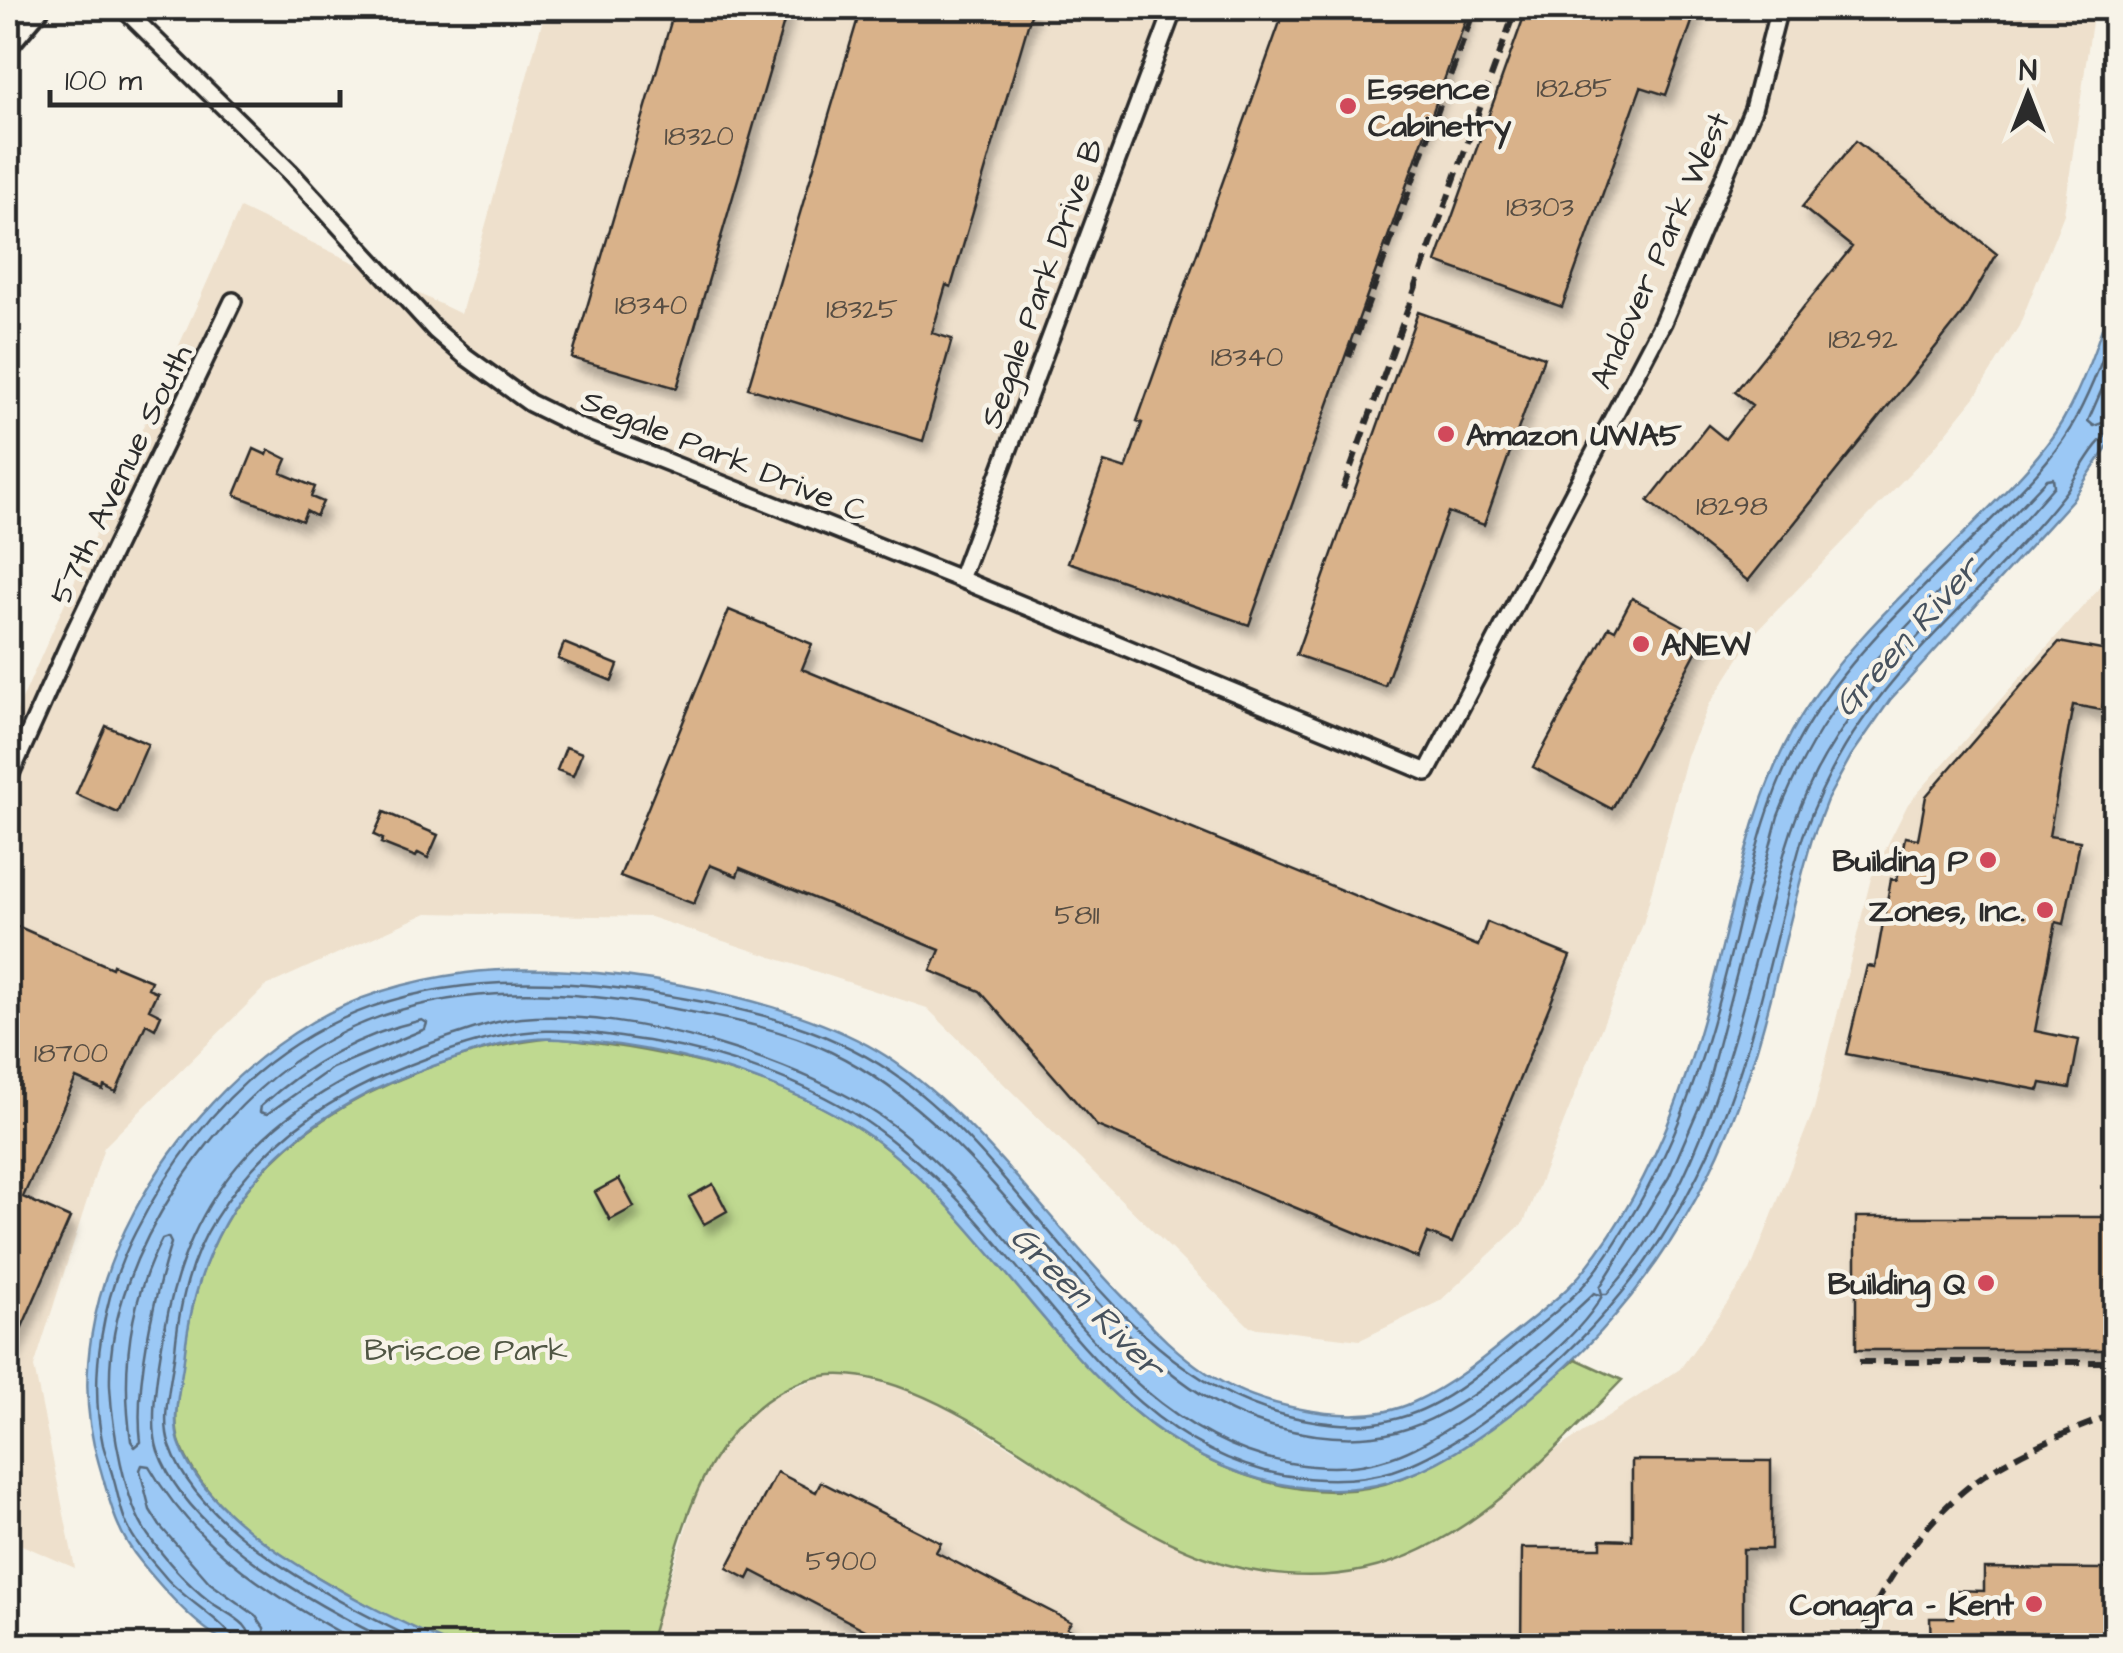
<svg xmlns="http://www.w3.org/2000/svg" width="2123" height="1653" font-family="'Architects Daughter',sans-serif">
<defs>
<filter id="shadow"><feDropShadow dx="5.5" dy="10" stdDeviation="5" flood-color="#0004"/></filter>
</defs>
<rect width="100%" height="100%" fill="#f7f3e8"/>
<filter id="ink" filterUnits="userSpaceOnUse"><feTurbulence type="fractalNoise" baseFrequency=".01" numOctaves="2"/><feDisplacementMap in="SourceGraphic" scale="20" xChannelSelector="R" yChannelSelector="G"/><feConvolveMatrix kernelMatrix="1 2 1 2 8 2 1 2 1" color-interpolation-filters="sRGB"/></filter>
<g filter="url(#ink)">
<!-- built -->
<path fill="#eee0cc" d="M546 8H2094L2064 214 2019 326 1975 397 1933 449 1756 632 1709 705 1687 756 1643 924 1524 1222 1440 1301 1360 1340 1250 1327 927 1008 650 917 427 913 266 986 104 1147 34 1367 75 1568 8 1539V731L240 208 461 314Z
M2115 570V1645L648 1646 696 1497 711 1464 732 1432 753 1411 774 1395 824 1376H855L910 1390 949 1410 1138 1526 1205 1558 1257 1571 1311 1575 1364 1570 1393 1561 1520 1480 1551 1453 1680 1369 1750 1271 1814 1109 1871 878 1908 804Z"/>
<!-- green -->
<path fill="#bfd990" stroke="#75825e" stroke-width="2.5" d="M554 1038C666 1050 789 1074 881 1144 940 1189 984 1246 1031 1303 1065 1343 1100 1384 1141 1417 1209 1473 1316 1512 1402 1478 1468 1451 1522 1405 1576 1359L1622 1380C1550 1454 1469 1547 1364 1570 1314 1581 1255 1576 1207 1558 1170 1545 1133 1524 1100 1503 1030 1460 907 1363 823 1376 775 1384 737 1421 713 1461 684 1507 665 1592 648 1646 602 1646 557 1646 511 1646 492 1646 468 1649 450 1645 419 1637 365 1603 335 1587 278 1556 206 1509 181 1446 170 1420 181 1382 184 1355 200 1211 282 1124 415 1073 460 1055 505 1042 554 1038Z"/>
<!-- water -->
<path fill="#9bc8f5" stroke="#6e89a4" stroke-width="2.5" d="M2115 286V435L2072 500 1890 700 1851 756 1827 800 1812 839C1786 927 1770 1020 1738 1106 1695 1222 1627 1318 1532 1397 1491 1431 1441 1467 1389 1482 1353 1492 1317 1491 1280 1484 1092 1448 1016 1243 874 1139 791 1079 662 1045 560 1039 518 1036 478 1051 439 1064 293 1113 200 1201 184 1359 181 1384 171 1417 179 1442 207 1531 372 1610 452 1645 398 1646 343 1646 289 1646 273 1646 250 1649 235 1645 202 1635 162 1588 141 1562 115 1531 110 1501 99 1464 48 1299 173 1103 312 1022 358 995 413 980 466 973 581 958 789 993 886 1056 981 1119 1047 1220 1126 1300 1151 1326 1176 1353 1207 1373 1242 1396 1284 1408 1326 1413 1355 1416 1387 1415 1414 1402 1453 1384 1485 1357 1518 1330 1541 1311 1566 1293 1585 1269 1661 1174 1696 1056 1724 939 1743 861 1758 787 1800 718 1847 642 1919 580 1981 516 2010 487 2042 456 2063 420 2086 379 2102 332 2115 286Z"/>
<g fill="none" stroke-linecap="round" stroke-linejoin="round">
<!-- shore -->
<path stroke="#586a7c" stroke-width="2.5" d="M2116 357 2088 421 2094 426 2116 418
M2053 478 2054 486C2017 528 1980 569 1942 610 1891 666 1839 720 1807 791 1789 830 1779 872 1768 914 1731 1047 1703 1187 1607 1294H1602L1600 1287 1669 1177 1706 1091 1778 816C1800 759 1830 708 1872 663L2047 479Z
M422 1020 427 1023 425 1029 332 1068 267 1114 260 1112 261 1106C307 1064 361 1034 422 1020Z
M168 1237 171 1243C154 1297 134 1386 141 1442L135 1447 131 1441C121 1371 129 1302 162 1239Z
M239 1646C227 1623 188 1602 167 1579 153 1562 136 1545 127 1525 120 1510 118 1493 113 1477 110 1466 106 1456 103 1445 88 1376 103 1295 135 1233 251 1004 430 954 670 996 754 1010 834 1029 904 1081 1042 1184 1124 1390 1308 1420 1335 1425 1364 1427 1391 1420 1439 1410 1482 1373 1519 1342 1540 1324 1563 1308 1582 1287 1601 1267 1616 1242 1630 1219 1684 1131 1711 1036 1735 937 1752 865 1766 796 1804 731 1852 650 1928 584 1993 518 2020 491 2050 462 2070 429 2089 396 2104 357 2116 321
M251 1646C250 1636 251 1633 244 1625 234 1615 219 1609 208 1600 185 1582 165 1559 148 1535 124 1502 112 1426 110 1386 108 1316 138 1246 176 1188 296 1005 452 970 659 1006 717 1017 777 1026 831 1052 950 1109 1028 1233 1119 1325 1165 1371 1211 1410 1275 1427 1314 1437 1356 1442 1396 1432 1465 1415 1543 1341 1594 1293L1602 1296C1576 1342 1505 1393 1460 1421 1438 1435 1415 1450 1390 1458 1358 1469 1323 1469 1290 1463 1113 1432 1029 1229 894 1126 808 1060 629 1008 522 1018 496 1020 470 1030 446 1038 369 1064 300 1096 245 1157 200 1207 177 1263 165 1328 159 1360 148 1421 158 1451 189 1538 321 1608 399 1646
M266 1646 264 1628 255 1615 210 1583 160 1526 150 1510 140 1470 142 1465 149 1466C197 1551 280 1601 365 1646
M428 1646C348 1607 200 1536 170 1446 160 1418 172 1379 175 1350 179 1305 191 1257 215 1219 271 1129 347 1085 445 1052 528 1023 564 1028 648 1041 731 1055 824 1086 890 1139 915 1159 940 1180 962 1204 1058 1305 1134 1447 1283 1475 1320 1481 1357 1482 1393 1471 1444 1454 1492 1417 1533 1383 1623 1308 1688 1213 1729 1103 1761 1017 1777 924 1803 836 1818 795 1837 756 1862 721 1920 638 2002 573 2064 494 2077 478 2097 433 2116 431"/>
</g>
<!-- building -->
<path fill="#d9b28a" stroke="#2b2b2b" stroke-width="2.5" filter="url(#shadow)" d="M675 8H788L677 388 572 358Z
M861 8H1033L951 287 946 285 932 333 952 339 923 441 748 388Z
M1285 8H1470L1249 625 1068 562 1104 462 1126 469 1142 423 1137 421Z
M1527 8H1697L1666 95 1641 87 1562 307 1436 262Z
M1856 141 1997 254 1962 314 1748 581 1648 501 1708 425 1725 439 1752 405 1735 392 1852 247 1802 207Z
M1418 312 1544 357 1484 525 1448 512 1385 686 1296 655Z
M254 449 267 455 269 450 287 459 281 473 315 487 311 497 323 502 316 516 306 511 302 521 235 495Z
M1632 598 1704 637 1612 809 1533 767 1609 627 1615 630Z
M729 610 812 644 802 669 1478 946 1487 922 1570 956 1452 1243 1428 1233 1418 1258 1097 1126 980 991 931 971 940 950 740 868 737 876 710 865 694 904 620 876Z
M2059 642 2112 652 2102 710 2073 705 2049 836 2080 841 2064 924 2056 922 2035 1031 2079 1040 2070 1088 2041 1083 2039 1090 1846 1054 1867 966 1875 967 1891 879 1897 880 1905 837 1918 839 1926 796Z
M564 643 618 665 612 681 558 659Z
M106 726 148 744 118 813 76 794Z
M566 747 582 753 573 776 557 770Z
M384 812 438 835 428 858 418 853 416 857 381 843 383 839 374 835Z
M17 926 112 968 113 965 151 981 148 988 157 992 149 1009 161 1015 155 1029 146 1024 116 1092 104 1086 103 1090 76 1078 23 1197 70 1218 8 1359V947Z
M619 1179 634 1207 610 1220 595 1192Z
M713 1184 727 1211 704 1224 689 1197Z
M1856 1217H2116V1350H1856Z
M1632 1460 1771 1461V1549H1743V1646H1521L1522 1548H1601V1539L1632 1540Z
M777 1472 816 1492 821 1482 941 1543 936 1552 1071 1622 1067 1628 1102 1646H896L752 1571 748 1579 727 1568Z
M2116 1565V1646H1931L1930 1618H1953V1590L1984 1591V1568L2103 1569Z"/>
<g fill="none" stroke-linecap="round" stroke-linejoin="round">
<!-- street casing -->
<g stroke="#2b2b2b" stroke-width="22">
<path id="street" d="M123 8 289 171 435 330 465 356 530 403 579 427 960 579 1427 772 1663 322 1753 109 1779 8
M960 579 1174 8
M8 780 71 639 233 301"/>
</g>
<!-- secondary casing -->
<g stroke="#2b2b2b" stroke-width="30">
<path id="secondary" d="M8 42 37 8"/>
</g>
<!-- street -->
<use href="#street" stroke="#f7f3e8" stroke-width="15"/>
<!-- secondary -->
<use href="#secondary" stroke="#f7f3e8" stroke-width="22"/>
<!-- rail -->
<path stroke="#2b2b2b" stroke-width="6" stroke-dasharray="15 8" stroke-linecap="butt" d="M1349 357 1475 8
M1343 489 1516 8
M1859 1362H2116
M1855 1646C1885 1579 1932 1505 1997 1467 2034 1445 2075 1429 2116 1413"/>
</g>
</g>
<!-- markers -->
<g fill="#d1495b" stroke="#f7f3e8" stroke-width="4">
<circle cx="1348" cy="106" r="10"/>
<circle cx="1446" cy="434" r="10"/>
<circle cx="1641" cy="644" r="10"/>
<circle cx="1988" cy="860" r="10"/>
<circle cx="2045" cy="910" r="10"/>
<circle cx="1986" cy="1283" r="10"/>
<circle cx="2034" cy="1604" r="10"/>
</g>
<g text-anchor="middle" stroke-width="9" stroke-linejoin="round" paint-order="stroke">
<!-- number labels -->
<g font-size="28" fill="#564d43">
<text x="1574" y="97">18285</text>
<text x="699" y="145">18320</text>
<text x="1540" y="216">18303</text>
<text x="651" y="314">18340</text>
<text x="862" y="318">18325</text>
<text x="1863" y="348">18292</text>
<text x="1247" y="366">18340</text>
<text x="1732" y="515">18298</text>
<text x="1077" y="924">5811</text>
<text x="71" y="1062">18700</text>
<text x="841" y="1570">5900</text>
</g>
<!-- poi labels -->
<g font-size="32" font-weight="bold" fill="#2b2b2b" stroke="#f7f3e8" text-anchor="end">
<text x="1368" y="99" text-anchor="start">Essence<tspan x="1368" dy="37">Cabinetry</tspan></text>
<text x="1466" y="445" text-anchor="start">Amazon UWA5</text>
<text x="1661" y="655" text-anchor="start">ANEW</text>
<text x="1968" y="871">Building P</text>
<text x="2025" y="921">Zones, Inc.</text>
<text x="1966" y="1294">Building Q</text>
<text x="2014" y="1615">Conagra - Kent</text>
</g>
<!-- street labels -->
<g font-size="32" fill="#2b2b2b" stroke="#f7f3e8">
<text transform="translate(1659 250) rotate(-66)" y="11">Andover Park West</text>
<text transform="translate(1041 283) rotate(-70)" y="11">Segale Park Drive B</text>
<text transform="translate(725 455) rotate(22)" y="11">Segale Park Drive C</text>
<text transform="translate(120 474) rotate(-64)" y="11">57th Avenue South</text>
</g>
<!-- park labels -->
<g font-size="32" fill="#505644" stroke="#f7f3e8">
<text x="466" y="1360">Briscoe Park</text>
</g>
<!-- water labels -->
<g font-size="35" font-style="italic" fill="#47525e" stroke="#f7f3e8">
<text transform="translate(1906 636) rotate(-48)" y="12">Green River</text>
<text transform="translate(1088 1301) rotate(45)" y="12">Green River</text>
</g>
</g>
<!-- margin -->
<rect width="2123" height="1653" fill="none" stroke="#f7f3e8" stroke-width="40"/>
<rect x="20" y="20" width="2083" height="1613" fill="none" stroke="#2b2b2b" stroke-width="4" filter="url(#ink)"/>
<!-- north arrow -->
<g transform="translate(2028 95)" stroke="#f7f3e8" stroke-width="8" paint-order="stroke">
<path d="M0-8L18 38L0 25L-18 38Z" fill="#2b2b2b"/>
<text y="-15" font-size="28" font-weight="bold" text-anchor="middle" fill="#2b2b2b">N</text>
</g>
<!-- scale -->
<path d="M50 90v15h290v-15" fill="none" stroke="#2b2b2b" stroke-width="5"/>
<text x="65" y="90" font-size="30" fill="#2b2b2b" stroke="#f7f3e8" stroke-width="8" paint-order="stroke">100 m</text>
</svg>
